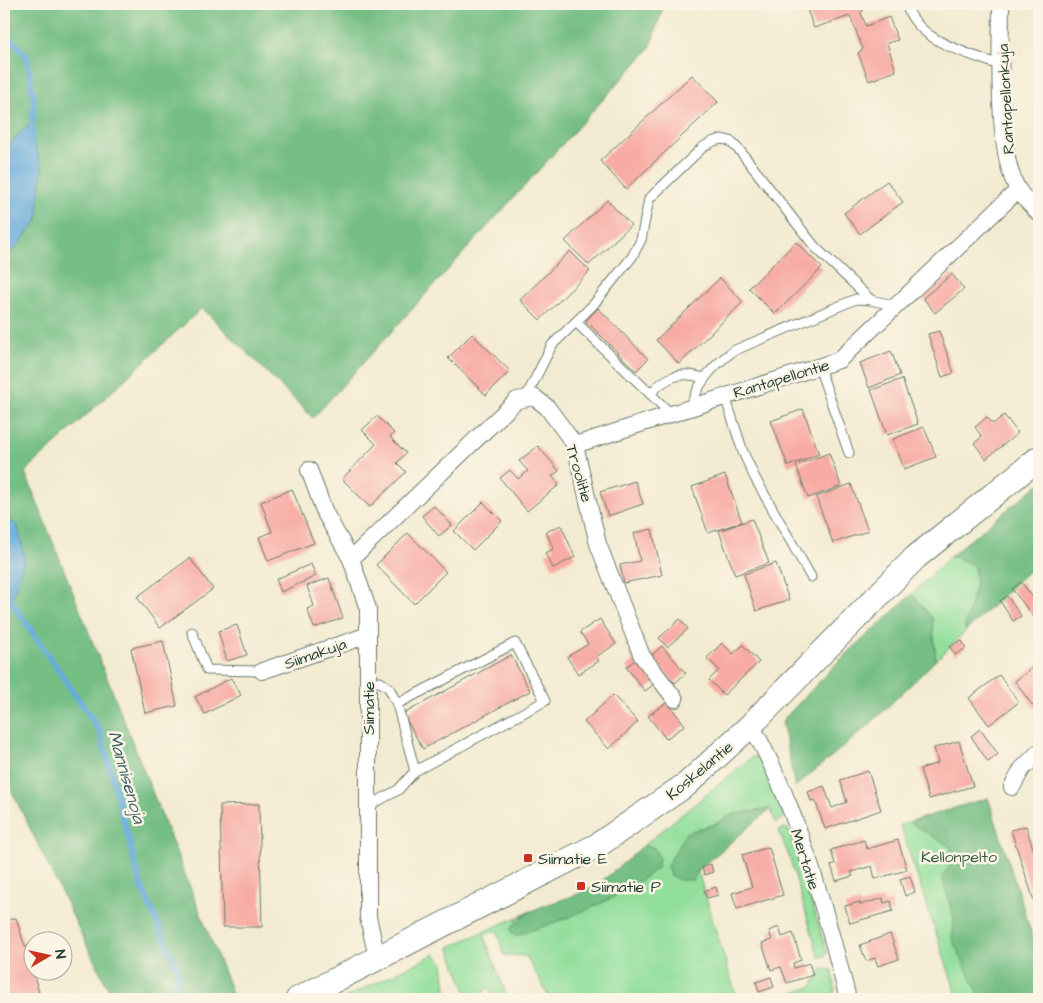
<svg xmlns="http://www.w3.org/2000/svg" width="1043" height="1003" font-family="'Architects Daughter',sans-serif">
<rect width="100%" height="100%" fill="#fcf5e5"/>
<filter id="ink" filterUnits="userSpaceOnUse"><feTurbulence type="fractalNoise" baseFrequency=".02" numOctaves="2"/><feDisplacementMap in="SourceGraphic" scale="10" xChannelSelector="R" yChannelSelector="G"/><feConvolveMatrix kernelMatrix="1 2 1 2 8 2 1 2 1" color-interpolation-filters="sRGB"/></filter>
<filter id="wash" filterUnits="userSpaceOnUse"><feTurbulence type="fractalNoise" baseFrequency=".0096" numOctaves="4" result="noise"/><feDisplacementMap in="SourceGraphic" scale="20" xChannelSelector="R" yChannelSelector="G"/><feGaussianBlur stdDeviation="1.12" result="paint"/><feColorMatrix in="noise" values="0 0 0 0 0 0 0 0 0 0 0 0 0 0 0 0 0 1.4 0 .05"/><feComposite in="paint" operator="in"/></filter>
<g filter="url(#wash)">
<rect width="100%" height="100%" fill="#f3ebd1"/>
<!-- green -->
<path fill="#92df9c" stroke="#588e68" d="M949 557H956L974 565 976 584 965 627 966 631 936 660 932 618 912 594Z
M752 757H757L761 760 783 810V818L776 823 770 809 734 814 715 824 686 833 737 999H550L526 956 504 955 497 930 484 936 506 994 493 999 489 988 483 991 485 999H469L449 947 531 911 517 919 515 936 592 907 653 847 643 846Z
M988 798 1039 957V999H958L900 825Z
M784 828 789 830 827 952 825 956 819 958 790 859 779 831Z
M435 954 443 962 447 999H343Z
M822 969 832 970 835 989 832 999H771L812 987Z"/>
<!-- forest -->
<path fill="#75be84" stroke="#4a7e5c" d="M4 4H664L650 48 313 418 202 308 25 472 233 995 226 999H113L4 775V596L10 601 18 527 4 515V269L8 256 38 220 28 126 4 149Z
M1039 484V561L966 631 965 627 976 584 974 565 956 557H949Z
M912 594 932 618 936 660 868 726 795 787 782 721 836 664Z
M988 798 1039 957V999H981L952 939 954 918 942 877 953 861 951 847 909 822Z
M770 809 697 871 693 880H679L670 875 667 866 686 833 715 824 734 814Z
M643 846 653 847 659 857 658 867C619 901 564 920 515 936L512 934 511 929C527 905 560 903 585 891 607 880 625 861 643 846Z"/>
<!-- water -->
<path fill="#66acdc" stroke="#427488" d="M28 126 42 166 38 220 8 256 4 269V149Z
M4 515 18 527 25 559 11 601 4 596Z"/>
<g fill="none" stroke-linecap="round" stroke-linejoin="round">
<!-- stream -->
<path stroke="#66acdc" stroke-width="6" d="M4 31 27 57 34 101 31 143
M4 580 11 601 100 731 141 885 179 973 172 999"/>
</g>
<g id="blocks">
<!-- building -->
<path fill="#f7aba4" d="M805 4H868L861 13 866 26 889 17 898 40 887 43 896 71 869 81 858 53 863 49 850 16 814 28Z
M692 75 718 102 626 189 600 161Z
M887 181 903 202 860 234 844 213Z
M607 200 631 225 589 265 565 241Z
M796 242 822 268 775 314 749 288Z
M570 251 590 271 540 320 520 300Z
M952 274 964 289 935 313 923 298Z
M720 278 743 302 679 364 656 340Z
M598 308 648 359 636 371 586 321Z
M939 331 954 373 942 377 928 334Z
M472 334 510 371 486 395 448 358Z
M891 351 900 375 869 388 860 363Z
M902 379 918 424 887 435 871 390Z
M803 409 819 454 788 466 771 421Z
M1004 415 1018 433 986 459 974 443 982 437 975 427 987 417 993 424Z
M377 416 394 433 390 437 406 453 397 463 406 472 370 507 342 479 376 444 362 430Z
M924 427 936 457 904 469 893 439Z
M538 446 559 471 552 476 559 485 527 511 500 478 510 470 518 479 528 471 519 461Z
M829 453 841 486 808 498 796 465Z
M725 475 742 522 708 533 692 487Z
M635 481 643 504 608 516 600 492Z
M851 484 868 531 833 543 816 497Z
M292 489 314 543 268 561 259 537 272 532 261 502Z
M483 502 502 521 473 550 454 531Z
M434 506 452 525 439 536 422 516Z
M752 519 769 563 735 575 719 531Z
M561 525 575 557 553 568 545 553 554 549 546 532Z
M652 529 662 575 624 583 620 565 640 561 634 533Z
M408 533 446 572 414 604 376 565Z
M190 558 213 589 160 628 137 597Z
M776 563 789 600 756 611 744 574Z
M311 564 316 576 281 592 276 579Z
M329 578 343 618 314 628 307 609 314 606 307 586Z
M1021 582 1039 605V613L1034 617 1012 589Z
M1007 596 1021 616 1013 621 1000 601Z
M600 619 616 644 596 657 599 661 578 674 567 657 588 644 580 632Z
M680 619 688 629 667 647 659 638Z
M237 625 247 655 227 661 218 631Z
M961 640 966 648 955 655 950 647Z
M163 641 177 706 145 713 131 648Z
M722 643 733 654 743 645 759 662 724 695 709 680 719 670 707 658Z
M662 646 686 673 675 683 650 657Z
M511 655 530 691 423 749 403 714Z
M639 657 657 682 645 691 626 667Z
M1039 663V706L1035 709 1015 681Z
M999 675 1019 702 989 725 969 698Z
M231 678 241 695 205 714 195 697Z
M613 695 638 722 609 749 584 722Z
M667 702 685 725 666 739 648 716Z
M980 729 998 754 988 762 971 736Z
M959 741 973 786 929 799 920 769 938 763 934 748Z
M868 771 881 810 825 829 815 800 811 801 808 792 824 786 832 808 847 802 840 780Z
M259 804 262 927H223L220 805Z
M1026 826 1039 867V903L1035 904 1011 830Z
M864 840 867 849 898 840 907 870 875 879 872 866 851 872 853 876 836 881 831 865 835 864 831 850Z
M769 847 783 895 737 909 732 893 752 887 742 855Z
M711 864 713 872 704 875 702 867Z
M910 876 915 892 905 896 900 879Z
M716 887 718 895 707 898 704 891Z
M883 898 884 903 891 901 893 911 850 923 845 906 860 902V905Z
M16 918 25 947 32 944V970H49L34 976 41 999H9L4 983V921Z
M779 927 782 937 793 933 801 960 793 963 794 968 809 963 813 975 787 983 781 967 771 970 762 943 772 940 769 931Z
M890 934 899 959 878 966 875 958 866 961 860 945Z
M771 977 774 987 759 992 756 982Z"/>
</g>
</g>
<g filter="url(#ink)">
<use href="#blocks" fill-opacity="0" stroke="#697a6b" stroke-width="1"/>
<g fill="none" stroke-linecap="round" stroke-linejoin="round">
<!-- lane casing -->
<g stroke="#697a6b" stroke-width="11">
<path id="lane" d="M906 4C918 43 967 52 1002 66
M576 322 670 413
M819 367 849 453
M650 394C665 377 681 370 703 378
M725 396 743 452 755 478 811 577
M525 399 552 345 593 305 632 257 641 240 649 199 703 147 714 141 722 139 730 141 741 152 815 247 871 300 896 306
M691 406C699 381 712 367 733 351L856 299 871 300
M192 632 207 670 262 671
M368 682H380L389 688 397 704 415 771
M367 807 398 790 415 771 545 701 515 643 397 704"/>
</g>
<!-- street casing -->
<g stroke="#697a6b" stroke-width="18">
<path id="street" d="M1001 4C1001 49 995 155 1019 191 1024 199 1033 207 1039 214
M575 445 839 360 1018 190
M309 470 325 513 351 559 368 609V917L377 958
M351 559 517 400 534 397 547 407 575 445 598 544 642 656 675 699
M262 671 368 635
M751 725C796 803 826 912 848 999
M1012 787 1022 769 1039 752"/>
</g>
<!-- secondary casing -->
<g stroke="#697a6b" stroke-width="26">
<path id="secondary" d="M298 999 598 845 687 784 751 725 916 557 1039 458"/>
</g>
<!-- lane -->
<use href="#lane" stroke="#fff" stroke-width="9"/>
<!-- street -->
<use href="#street" stroke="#fff" stroke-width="16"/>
<!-- secondary -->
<use href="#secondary" stroke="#fff" stroke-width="24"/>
</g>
</g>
<!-- markers -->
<g fill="#c8321e" stroke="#fcf5e5" stroke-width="2">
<rect x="523" y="853" width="10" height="10" rx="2.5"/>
<rect x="576" y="881" width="10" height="10" rx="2.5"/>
</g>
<g text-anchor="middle" stroke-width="5" stroke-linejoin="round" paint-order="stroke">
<!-- street labels -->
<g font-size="16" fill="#1f3d34" stroke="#fcf5e5">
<text transform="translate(1005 99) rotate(-93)" y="6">Rantapellonkuja</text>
<text transform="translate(781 378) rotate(-17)" y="6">Rantapellontie</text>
<text transform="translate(580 473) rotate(74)" y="6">Troolitie</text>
<text transform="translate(315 653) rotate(-19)" y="6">Siimakuja</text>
<text transform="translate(368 708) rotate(-90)" y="6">Siimatie</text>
<text transform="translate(699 770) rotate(-40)" y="6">Koskelantie</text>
<text transform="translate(806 859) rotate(72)" y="6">Mertatie</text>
</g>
<!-- park labels -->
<g font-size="16" fill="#365d49" stroke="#fcf5e5">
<text x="959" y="862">Kellonpelto</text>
</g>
<!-- poi labels -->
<g font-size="16" fill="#1f3d34" stroke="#fcf5e5" text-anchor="start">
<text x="538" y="864">Siimatie E</text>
<text x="591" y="892">Siimatie P</text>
</g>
<!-- water labels -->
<g font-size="18" font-style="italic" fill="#345e66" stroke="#fcf5e5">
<text transform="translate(127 777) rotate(74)" y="6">Mannisenoja</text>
</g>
</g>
<!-- margin -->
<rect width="1043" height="1003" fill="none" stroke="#fcf5e5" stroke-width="20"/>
<!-- north arrow -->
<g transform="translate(48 956) rotate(81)"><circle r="24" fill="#fcf5e5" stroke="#a4ab9e"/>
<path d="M0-4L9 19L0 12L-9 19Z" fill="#c8321e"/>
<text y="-8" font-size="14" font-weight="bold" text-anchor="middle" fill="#1f3d34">N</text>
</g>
</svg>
